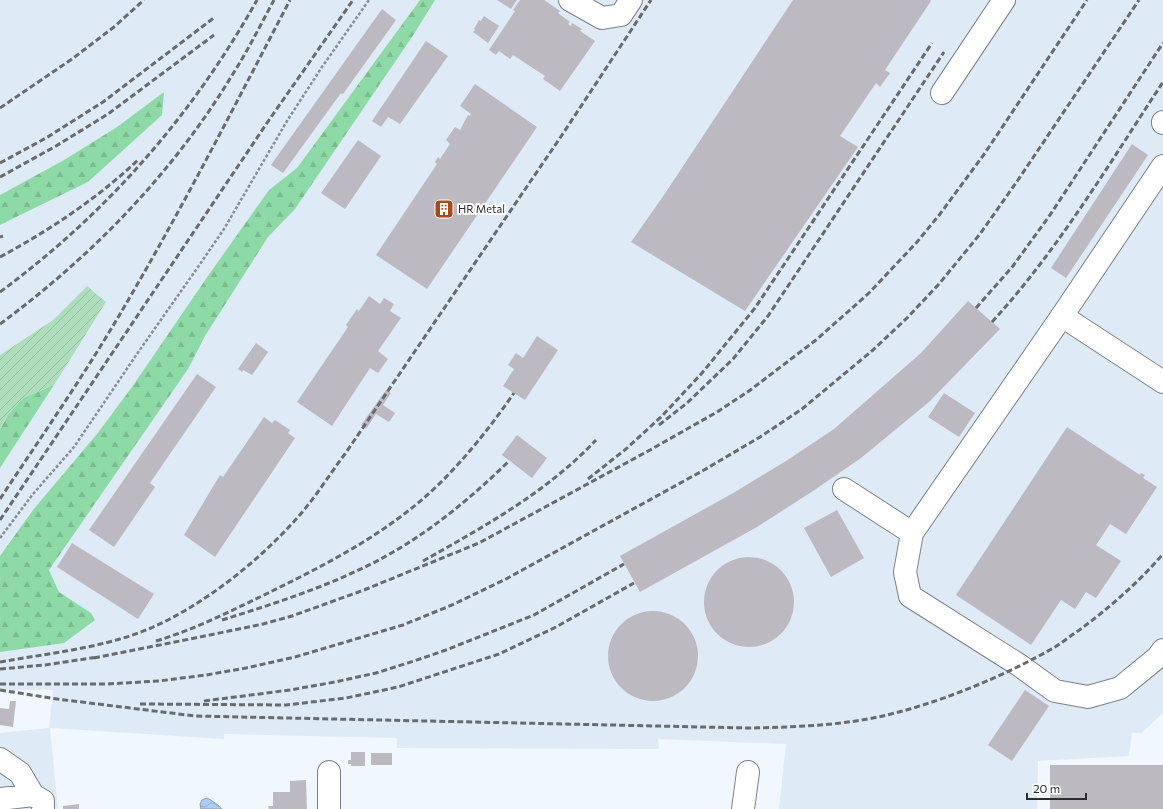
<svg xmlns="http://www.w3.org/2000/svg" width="1163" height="809" font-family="Commissioner,sans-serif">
<defs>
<pattern id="forest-firs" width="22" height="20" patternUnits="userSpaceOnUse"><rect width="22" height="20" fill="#8edaa7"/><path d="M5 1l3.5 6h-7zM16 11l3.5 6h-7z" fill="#7bbb90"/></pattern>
<pattern id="garden-furrows" width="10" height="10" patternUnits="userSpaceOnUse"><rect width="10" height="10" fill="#aeddbc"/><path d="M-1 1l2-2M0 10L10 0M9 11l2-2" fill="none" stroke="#96bea2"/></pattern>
<pattern id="water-waves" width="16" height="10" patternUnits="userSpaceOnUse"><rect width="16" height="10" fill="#adcef3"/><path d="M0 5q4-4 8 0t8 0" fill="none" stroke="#95b1d1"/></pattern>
</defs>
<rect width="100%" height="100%" fill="#f1f7fe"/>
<!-- built -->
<path fill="#deeaf6" d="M0 0H1163V713L1142 733H1132L1129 756 1038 761 1037 809H779L786 744 658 739 659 749 397 748V738L224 734V739L50 728 58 809H0V733L49 728 53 690H0V429L23 398 87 286 53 320 0 355V225L88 182 164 93 117 127 64 160 0 195Z"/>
<!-- forest -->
<path fill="url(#forest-firs)" d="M420 0H435L414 34 295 209 268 237 205 336 188 369 49 570 59 592 91 613 95 620 64 643 0 652V556L33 510 97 434 132 387 210 273 269 190 297 168Z
M164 92 162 115 88 182 0 225V195L64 160 117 127Z
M54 385 0 468V429L9 413 23 398Z"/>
<!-- garden -->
<path fill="url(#garden-furrows)" d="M87 286 106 302 54 385 23 398 9 413 0 429V355L53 320Z"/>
<!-- water -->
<path fill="url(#water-waves)" stroke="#869db8" d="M207 798C211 800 220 806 222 809H201L200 804 202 800Z"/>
<!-- building -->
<path fill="#bcb9c1" d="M497 0H517L511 9Z
M520 0H544L560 11 558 13 570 22 568 24 571 26 572 23 582 29 580 31 595 41 560 91 543 79 545 76 513 55 510 59 499 51 496 55 489 50 515 11 513 10Z
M793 0H930L931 1 885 70 890 73 880 87 876 83 840 136 858 147 745 311 631 242 664 195Z
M382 9 396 20 343 94 341 93 283 173 271 165Z
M484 16 499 26 488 43 473 32 475 30 474 29 479 20 481 21Z
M426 41 448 56 400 124 388 117 381 127 372 121Z
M475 84 537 127 427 289 376 255 437 164 435 162 438 157 440 159 450 144 446 140 455 127 460 130 468 115 470 116 471 114 460 106Z
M358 140 381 156 345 209 321 193Z
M1132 144 1148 155 1066 278 1051 268Z
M369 296 380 304 384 298 394 304 390 311 401 318 378 351 388 359 378 373 370 368 332 426 297 402 348 327 346 325 357 309 359 311Z
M968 301 1000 329 929 402 861 458 813 491 757 527 640 592 620 556 735 492 786 461 834 429 921 353Z
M537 336 558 350 525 400 503 386 514 369 508 365 516 353 523 358Z
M256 343 268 352 252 375 243 370 242 372 238 369Z
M197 374 216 387 150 483 155 487 114 547 89 530Z
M386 390 391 393 383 405 395 413 389 422 376 414 366 429 361 425Z
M944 393 975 413 959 437 928 417Z
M264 417 272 423 275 420 290 430 288 433 295 438 215 557 184 535 220 475 223 477Z
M1067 427 1140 475 1141 473 1145 475 1143 478 1157 487 1126 534 1110 524 1096 545 1121 561 1096 598 1086 592 1075 609 1061 600 1031 645 956 595Z
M517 435 547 458 532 478 502 455Z
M837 510 864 558 831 577 804 528Z
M72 543 154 594 138 619 57 567Z
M704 602a45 45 0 1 1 90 0a45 45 0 1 1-90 0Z
M608 656a45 45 0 1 1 90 0a45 45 0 1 1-90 0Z
M1025 690 1049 706 1012 761 988 745Z
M10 701H16L13 727 0 725V708L9 709Z
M351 752H365V766H351V764H348V760H351Z
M371 753H392V765H371Z
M1050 765H1163V809H1050Z
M306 780 307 809H269L268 806H273V792H290V781Z
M79 804V809H63V806Z"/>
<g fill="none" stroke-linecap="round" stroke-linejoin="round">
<!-- minor casing -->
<g stroke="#7b8186" stroke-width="24">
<path id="minor" d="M570 0 602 18 621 15 631 0
M942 93 1004 0
M1163 122V123
M1163 166 1062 316 912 533 905 572 910 596 1019 665 1055 691 1088 697 1120 688 1158 657 1163 650
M1062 316 1163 382
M844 489 912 533
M0 759 20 773 33 795
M0 799 33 795 43 801V809
M329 809V772
M743 809 748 772"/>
</g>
<!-- path -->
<path stroke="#888c91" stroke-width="2.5" stroke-dasharray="3 2" stroke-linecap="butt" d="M0 538 33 494 74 447 139 351 198 267 224 229 287 121 322 67 369 0"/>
<!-- minor -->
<use href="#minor" stroke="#fff" stroke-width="22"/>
<!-- rail -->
<path stroke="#676b6e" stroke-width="3" stroke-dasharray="6 3" stroke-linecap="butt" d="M0 108 72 59 114 27 144 0
M0 163 46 138 103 102 215 17
M0 177 56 146 108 114 214 35
M0 237 3 236
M0 257C50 230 98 198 139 159
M0 292C107 213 192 116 257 0
M976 308 1013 266 1050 215 1163 43
M992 322C1058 250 1109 164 1163 82
M0 324C91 257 172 174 231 77 247 52 260 26 274 0
M659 425 687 403 733 359 768 316 944 52
M588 479 626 449 662 416 702 373 755 308 932 43
M0 499C41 437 83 377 120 314 181 211 235 105 290 0
M0 520 269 120 353 0
M423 561C485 526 547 492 596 440
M222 620C270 605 320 589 365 567 419 541 466 503 509 461
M156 641C193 630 229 612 264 595 325 565 387 534 437 486 466 458 491 426 514 393
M94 658 195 638 263 624 292 616 364 590 479 543 650 450 717 412 749 391 816 340 842 317 870 292 917 242 940 214 985 153 1087 0
M0 662C50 653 104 648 151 628 205 604 258 562 298 517 315 498 329 475 345 454L562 135 651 0
M0 669 45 665 98 657
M0 684H107L159 681 206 675 246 668 295 657 403 625 452 605 506 579 704 470 760 437 802 409 873 350 907 318 939 284 980 234 1018 180 1139 0
M0 690 57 699 195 716 749 728C792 727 835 726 878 717 935 705 1005 676 1055 647 1063 642 1070 636 1078 631 1108 609 1138 583 1163 554
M204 701 290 690 335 682 376 673 414 661 446 650 534 615 624 564
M140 704 286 705 346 698 398 687 499 654 556 627 634 583"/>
</g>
<!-- icons -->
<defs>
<g id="building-square" transform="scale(1)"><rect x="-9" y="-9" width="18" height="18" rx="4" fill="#ac4813" stroke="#fff"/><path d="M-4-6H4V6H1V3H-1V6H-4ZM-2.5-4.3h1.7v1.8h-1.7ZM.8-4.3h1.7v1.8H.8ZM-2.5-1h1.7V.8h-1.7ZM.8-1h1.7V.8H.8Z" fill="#fff"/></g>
</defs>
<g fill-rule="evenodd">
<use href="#building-square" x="444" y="209"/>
</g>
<g text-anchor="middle" stroke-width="4" stroke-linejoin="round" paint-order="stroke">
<!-- poi labels -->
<g font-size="11" fill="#2a2c2e" stroke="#fff" text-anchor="start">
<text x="458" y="213">HR Metal</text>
</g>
</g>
<!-- scale -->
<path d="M1027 793v6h59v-6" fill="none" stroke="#2a2c2e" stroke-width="2"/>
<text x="1033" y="793" font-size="12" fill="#2a2c2e" stroke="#ffffff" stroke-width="3" paint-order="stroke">20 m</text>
</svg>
